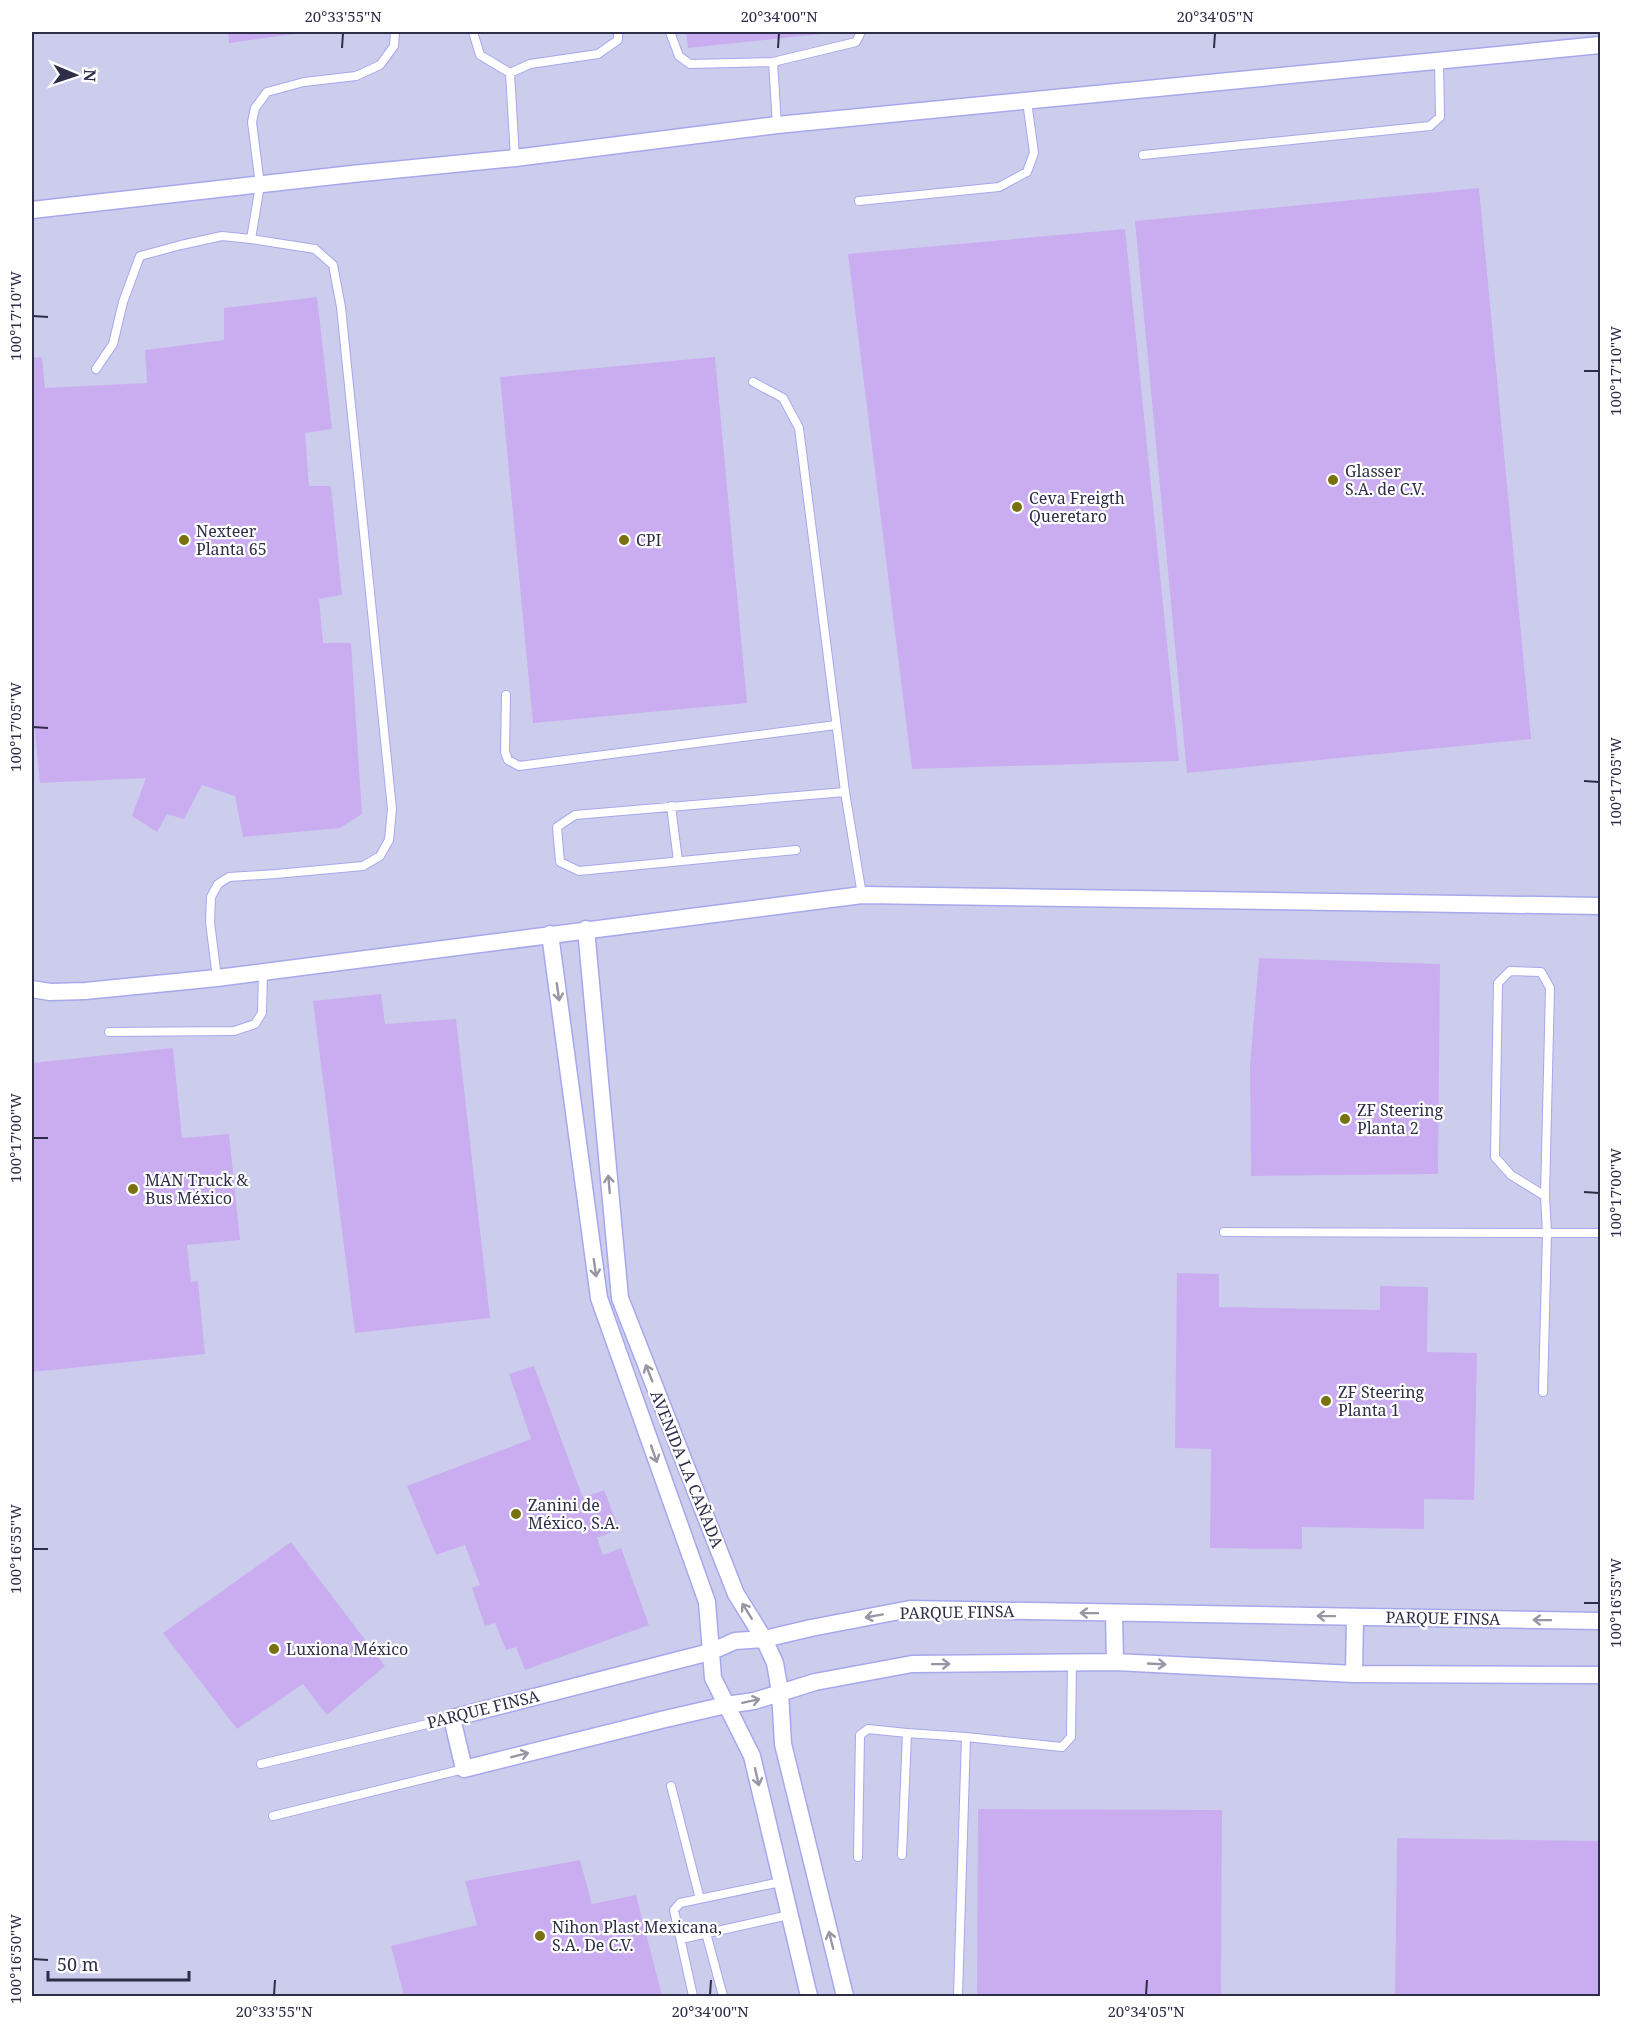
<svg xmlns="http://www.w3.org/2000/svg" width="1632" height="2028" font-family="'Noto Serif',serif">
<rect width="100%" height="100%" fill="#dbddfa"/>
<!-- built -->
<path fill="#cccded" d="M32 32H1600V1996H32Z"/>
<!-- building -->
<path fill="#caadf1" d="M228 32H302V33L229 43Z
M686 32H831V33L688 48Z
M1479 188 1531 739 1187 773 1135 221Z
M1125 229 1179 761 912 769 848 254Z
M317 297 332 429 305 433 309 486H331L342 595 319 599 323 643H351L362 814 340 828 243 837 235 796 202 785 184 819 167 814 157 832 132 816 146 778 40 783 32 700V358L42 357 45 388 147 383 145 350 224 340V308Z
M715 357 747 703 533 723 500 377Z
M1259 958 1440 964 1438 1174 1251 1176 1250 1065Z
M381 994 385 1024 456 1019 490 1318 355 1333 313 1001Z
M173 1048 182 1138 229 1134 240 1240 187 1245 191 1282 198 1281 205 1354 32 1372V1063Z
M1177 1273 1219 1274V1307L1380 1310V1286L1428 1287 1427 1352 1477 1353 1474 1500 1424 1499V1529L1302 1527V1549L1210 1548 1211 1449 1175 1448Z
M534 1366 583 1498 604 1490 619 1529 597 1538 603 1555 621 1548 649 1625 525 1670 516 1647 506 1650 495 1623 485 1626 472 1588 480 1585 465 1545 436 1555 407 1486 531 1439 509 1374Z
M291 1542 385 1666 327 1715 303 1684 237 1729 163 1633Z
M978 1809 1222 1810 1221 1996H977Z
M1397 1838 1600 1841V1996H1395Z
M580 1860 592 1904 636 1895 662 1996H404L391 1946 477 1925 465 1881Z"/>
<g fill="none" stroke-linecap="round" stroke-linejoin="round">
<!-- service casing -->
<g stroke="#a7a7ec" stroke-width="10">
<path id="service" d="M473 32 480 55 510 73
M670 32 679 56 690 64 773 62
M777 125 773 62 856 42 861 32
M1143 155 1430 126 1440 117 1439 61
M515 158 510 73 530 64 598 54 618 40V32
M859 201 999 187 1027 172 1034 153 1027 101
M96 369 113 344 123 302 140 256 181 245 222 236 251 239 260 185 252 122 255 108 267 92 304 82 356 76 380 65 394 46 395 32
M753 382 783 398 799 428 845 792 862 895
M506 695 505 752 508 760 519 766 836 725
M671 806 678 861
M796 850 579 871 560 862 557 827 575 815 845 792
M217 978 210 922 211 897 218 884 229 877 276 874 363 866 380 856 389 840 392 809 341 307 333 265 315 249 251 239
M109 1032 234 1031 255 1024 262 1013 263 972
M1545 1196 1511 1175 1495 1157 1498 983 1510 971 1541 972 1550 988 1545 1196 1547 1233H1600
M1224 1232 1547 1233 1543 1392
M261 1764 452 1718
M671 1786 700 1899
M273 1816 464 1769
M902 1855 907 1733 966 1737
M858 1857 860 1735 868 1729 907 1733
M706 1933 723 1996
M681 1939 789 1915
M693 1996 674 1910 680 1903 781 1882
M958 1996 966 1737 1062 1747 1071 1737 1072 1662"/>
</g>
<!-- minor casing -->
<g stroke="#a7a7ec" stroke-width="19">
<path id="minor" d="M32 210 352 174 515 158 777 125 1600 45
M586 929 620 1298 736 1594 764 1639 775 1663 780 1692 783 1744 845 1996
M550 934 599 1298 707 1602 713 1678 752 1756 809 1996
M32 989 50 992 85 991 217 978 862 895 1600 906
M1114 1613 1115 1662
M1600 1621 910 1609 811 1628 764 1639 735 1641 710 1652 452 1718 464 1769 661 1720 726 1705 754 1701 815 1682 912 1664 1115 1662 1354 1674 1600 1675
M1354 1674 1355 1617"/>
</g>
<!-- service -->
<use href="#service" stroke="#fff" stroke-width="8"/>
<!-- minor -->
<use href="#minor" stroke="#fff" stroke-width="16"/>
</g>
<!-- one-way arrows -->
<defs><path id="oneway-shaft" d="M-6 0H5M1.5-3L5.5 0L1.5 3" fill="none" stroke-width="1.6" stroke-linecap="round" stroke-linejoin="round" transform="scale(1.5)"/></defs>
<g stroke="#9696a4">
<use href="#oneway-shaft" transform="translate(558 992) rotate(82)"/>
<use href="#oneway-shaft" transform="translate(609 1184) rotate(-95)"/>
<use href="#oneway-shaft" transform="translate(595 1268) rotate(82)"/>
<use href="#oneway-shaft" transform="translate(649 1373) rotate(-112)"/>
<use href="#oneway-shaft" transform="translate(654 1454) rotate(71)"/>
<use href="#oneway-shaft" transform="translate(747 1611) rotate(-122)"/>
<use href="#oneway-shaft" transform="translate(1089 1613) rotate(-179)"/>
<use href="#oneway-shaft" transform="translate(874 1616) rotate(170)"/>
<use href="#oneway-shaft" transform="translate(1326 1616) rotate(-179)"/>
<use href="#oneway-shaft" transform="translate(1542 1620) rotate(-179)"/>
<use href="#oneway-shaft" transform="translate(941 1664) rotate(-1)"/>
<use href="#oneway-shaft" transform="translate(1157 1664) rotate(3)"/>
<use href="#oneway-shaft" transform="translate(751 1701) rotate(-12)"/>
<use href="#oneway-shaft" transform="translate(520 1755) rotate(-14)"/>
<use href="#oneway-shaft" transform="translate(757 1777) rotate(77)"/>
<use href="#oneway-shaft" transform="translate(831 1940) rotate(-104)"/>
</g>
<!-- ticks -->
<path fill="none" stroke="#2d2d48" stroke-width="2" d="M342 48 343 33M778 48 779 33M1214 48 1215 33M33 316 48 317M1584 371H1599M33 727 48 728M1584 781 1599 782M33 1138H48M1584 1192 1599 1193M33 1549H48M1584 1603H1599M33 1959 48 1960M274 1995 275 1980M710 1995 711 1980M1146 1995 1147 1980"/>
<!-- markers -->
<g fill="#797010" stroke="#fff" stroke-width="2">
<circle cx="1333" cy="480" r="6"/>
<circle cx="1017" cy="507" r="6"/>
<circle cx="184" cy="540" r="6"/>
<circle cx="624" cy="540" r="6"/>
<circle cx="1345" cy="1119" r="6"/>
<circle cx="133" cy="1189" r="6"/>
<circle cx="1326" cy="1401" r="6"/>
<circle cx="516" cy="1514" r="6"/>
<circle cx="274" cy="1649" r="6"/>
<circle cx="540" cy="1936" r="6"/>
</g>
<g text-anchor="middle" stroke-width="4.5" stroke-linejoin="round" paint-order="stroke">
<!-- poi labels -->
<g font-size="16" fill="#2d2d48" stroke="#fff" text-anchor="start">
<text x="1345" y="477">Glasser<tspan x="1345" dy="18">S.A. de C.V.</tspan></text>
<text x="1029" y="504">Ceva Freigth<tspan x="1029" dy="18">Queretaro</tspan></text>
<text x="196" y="537">Nexteer<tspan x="196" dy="18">Planta 65</tspan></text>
<text x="636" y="546">CPI</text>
<text x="1357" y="1116">ZF Steering<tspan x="1357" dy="18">Planta 2</tspan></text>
<text x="145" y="1186">MAN Truck &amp;<tspan x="145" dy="18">Bus México</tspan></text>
<text x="1338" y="1398">ZF Steering<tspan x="1338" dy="18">Planta 1</tspan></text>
<text x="528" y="1511">Zanini de<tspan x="528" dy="18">México, S.A.</tspan></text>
<text x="286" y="1655">Luxiona México</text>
<text x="552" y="1933">Nihon Plast Mexicana,<tspan x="552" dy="18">S.A. De C.V.</tspan></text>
</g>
<!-- street labels -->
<g font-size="16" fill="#2d2d48" stroke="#fff">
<text transform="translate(687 1469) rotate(68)" y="6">AVENIDA LA CAÑADA</text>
<text transform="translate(957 1612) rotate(-1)" y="6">PARQUE FINSA</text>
<text transform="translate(1443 1618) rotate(1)" y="6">PARQUE FINSA</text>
<text transform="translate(483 1709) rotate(-14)" y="6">PARQUE FINSA</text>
</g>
</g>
<!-- border -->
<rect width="1632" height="2028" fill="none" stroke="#ffffff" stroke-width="66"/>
<!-- north arrow -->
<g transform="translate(75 75) rotate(92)" stroke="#ffffff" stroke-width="4.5" paint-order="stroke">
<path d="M0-4.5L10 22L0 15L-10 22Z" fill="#2d2d48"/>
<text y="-9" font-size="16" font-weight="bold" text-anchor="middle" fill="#2d2d48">N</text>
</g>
<!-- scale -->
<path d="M48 1971v9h141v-9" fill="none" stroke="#2d2d48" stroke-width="3"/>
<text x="57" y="1971" font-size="18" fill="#2d2d48" stroke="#ffffff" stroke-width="4.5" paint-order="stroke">50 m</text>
<rect x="33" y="33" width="1566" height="1962" fill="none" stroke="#2d2d48" stroke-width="2"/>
<g font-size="15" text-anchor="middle" fill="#2d2d48">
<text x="343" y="22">20°33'55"N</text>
<text x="779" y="22">20°34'00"N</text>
<text x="1215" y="22">20°34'05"N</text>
<text transform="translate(16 316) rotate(-90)" y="5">100°17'10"W</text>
<text transform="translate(1616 371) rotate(-90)" y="5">100°17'10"W</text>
<text transform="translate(16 727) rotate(-90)" y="5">100°17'05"W</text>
<text transform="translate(1616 782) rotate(-90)" y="5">100°17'05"W</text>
<text transform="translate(16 1138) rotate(-90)" y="5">100°17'00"W</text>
<text transform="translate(1616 1193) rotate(-90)" y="5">100°17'00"W</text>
<text transform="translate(16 1549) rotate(-90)" y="5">100°16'55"W</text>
<text transform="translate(1616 1603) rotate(-90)" y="5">100°16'55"W</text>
<text transform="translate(16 1959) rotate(-90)" y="5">100°16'50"W</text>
<text x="274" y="2017">20°33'55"N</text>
<text x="710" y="2017">20°34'00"N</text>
<text x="1146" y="2017">20°34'05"N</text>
</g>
</svg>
